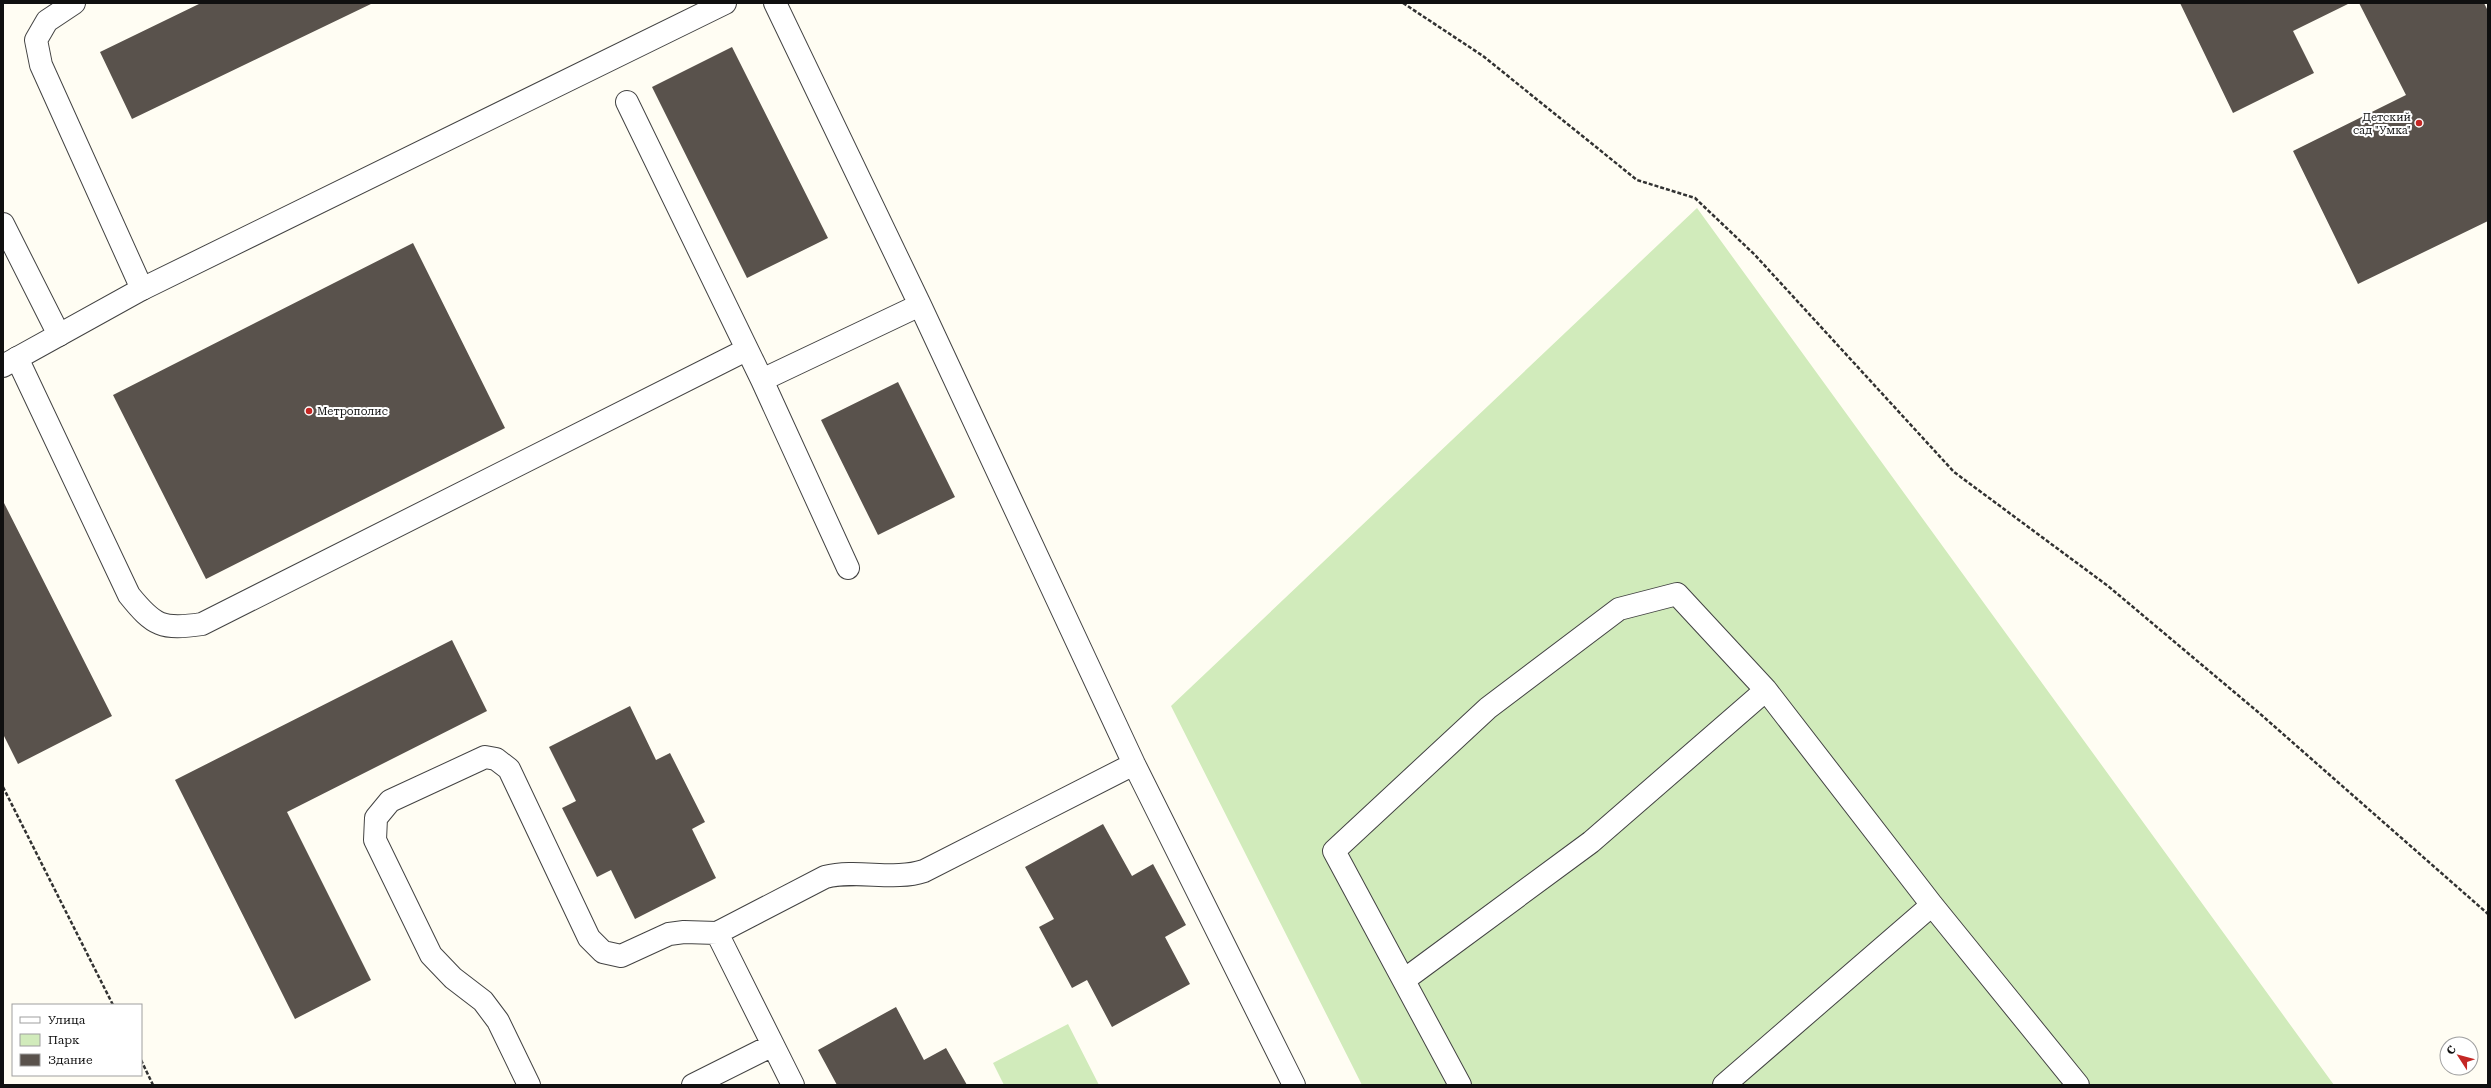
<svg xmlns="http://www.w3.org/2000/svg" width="2491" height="1088" font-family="'Roboto Serif',serif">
<rect width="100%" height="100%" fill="#fffdf3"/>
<!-- green -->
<path fill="#d1ebbb" d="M1697 208 2334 1085H1362L1171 706Z
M1068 1024 1099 1085H1004L993 1063Z"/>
<!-- building -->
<path fill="#59524c" d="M201 3H373L132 119 100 52Z
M2180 3H2350L2293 31 2314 73 2233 113Z
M2359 3H2484L2488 11V221L2358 284 2293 151 2406 95Z
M732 47 828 238 747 278 652 87Z
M413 243 505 428 206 579 113 395Z
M898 382 955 497 878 535 821 420Z
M3 501 112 716 18 764 3 734Z
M452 640 487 711 287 812 371 980 295 1019 175 780Z
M630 706 656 760 670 753 705 822 692 829 716 878 635 919 611 870 597 877 562 808 576 801 549 747Z
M1103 824 1132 876 1153 864 1186 925 1165 937 1190 984 1112 1027 1087 980 1072 988 1039 927 1054 919 1025 867Z
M896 1007 924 1060 946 1048 967 1085H837L818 1050Z"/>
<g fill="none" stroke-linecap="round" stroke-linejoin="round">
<!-- service casing -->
<g stroke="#434343" stroke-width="24">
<path id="service" d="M74 3 47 21 36 40 41 65 142 289
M775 3 920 305 1134 764 1294 1085
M627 102 762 380 848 568
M3 224 59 335
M17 358 129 595C154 626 162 630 202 624L746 350
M762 380 920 305
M717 933 793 1085
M1404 980 1591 842 1766 690
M529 1085 498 1021 483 1001 453 978 431 955 375 840 376 818 390 801 485 757 496 759 509 769 589 938 603 952 621 956 669 934 684 932 717 933 825 877C858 869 894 881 924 871L1134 764
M693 1085 773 1045
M1460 1085 1334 851 1488 708 1619 609 1677 594 1766 690 1932 905 2078 1085
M1724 1085 1932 905"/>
</g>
<!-- minor casing -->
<g stroke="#434343" stroke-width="24">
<path id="minor" d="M3 366 142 289 725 3"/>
</g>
<!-- path -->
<path stroke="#323232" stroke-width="2.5" stroke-dasharray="4 2" stroke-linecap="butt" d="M1403 3 1483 56 1637 180 1695 198 1755 255 1954 472 2108 586 2258 712 2488 914
M3 787 113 1005
M141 1060 153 1085"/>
<!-- service -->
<use href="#service" stroke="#fff" stroke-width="22"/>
<!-- minor -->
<use href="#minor" stroke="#fff" stroke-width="22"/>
</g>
<!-- markers -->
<g fill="#c42724" stroke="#fff" stroke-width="1.5">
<circle cx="2419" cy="123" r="4"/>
<circle cx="309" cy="411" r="4"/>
</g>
<g text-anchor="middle" stroke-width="4" stroke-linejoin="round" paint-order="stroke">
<!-- poi labels -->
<g font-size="11" fill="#101010" stroke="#fff" text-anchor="end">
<text x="2411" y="121">Детский<tspan x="2411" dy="13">сад "Умка"</tspan></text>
<text x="317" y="415" text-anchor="start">Метрополис</text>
</g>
</g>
<!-- border -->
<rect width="2491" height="1088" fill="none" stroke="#101010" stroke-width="8"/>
<!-- legend -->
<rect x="12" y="1004" width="130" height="72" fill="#ffffff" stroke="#9f9f9f"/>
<rect x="20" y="1017" width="20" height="6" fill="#ffffff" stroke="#9f9f9f"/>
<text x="48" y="1024" font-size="12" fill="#101010">Улица</text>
<rect x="20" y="1034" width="20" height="12" fill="#d1ebbb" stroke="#9f9f9f"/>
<text x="48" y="1044" font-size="12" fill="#101010">Парк</text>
<rect x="20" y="1054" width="20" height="12" fill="#59524c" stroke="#9f9f9f"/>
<text x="48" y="1064" font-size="12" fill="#101010">Здание</text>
<!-- north arrow -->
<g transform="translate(2459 1056) rotate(306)"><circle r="19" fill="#ffffff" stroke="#9f9f9f"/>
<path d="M0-3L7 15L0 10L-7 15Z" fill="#c42724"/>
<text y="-6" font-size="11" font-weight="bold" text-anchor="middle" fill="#101010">С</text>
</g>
</svg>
